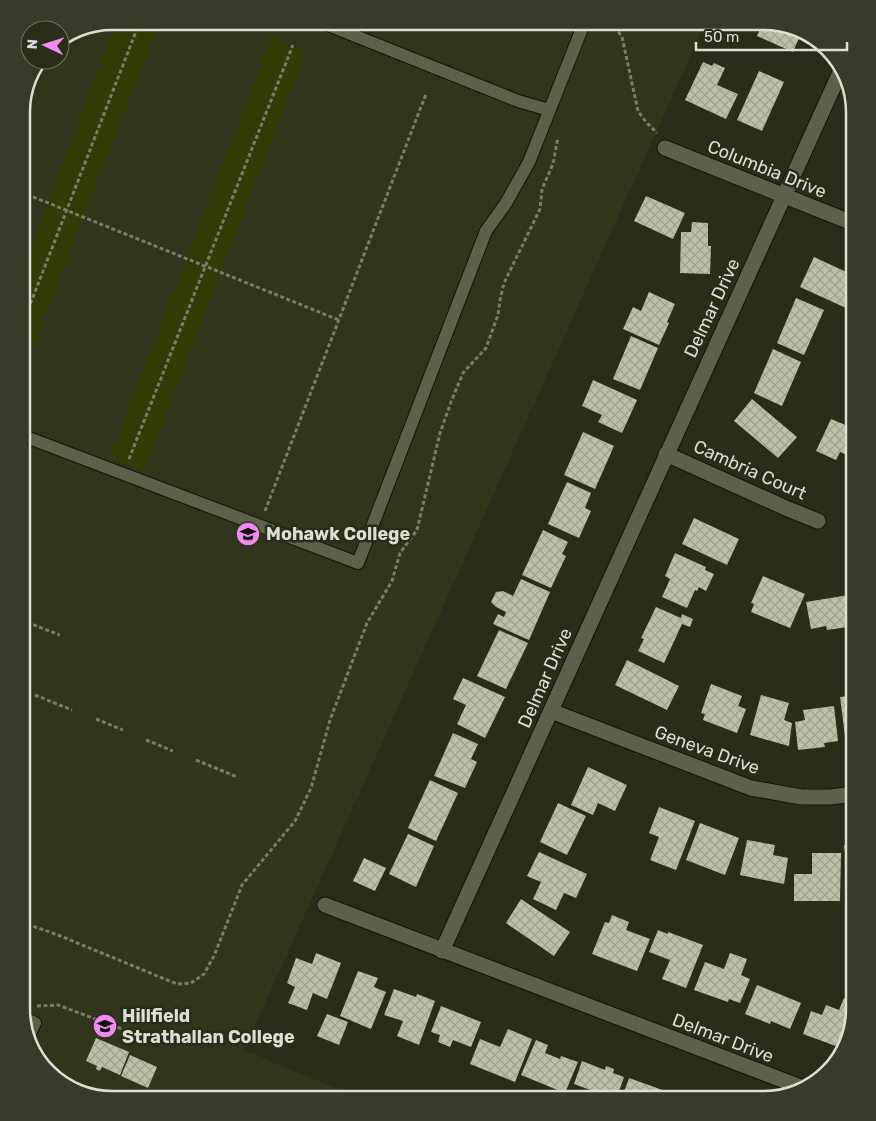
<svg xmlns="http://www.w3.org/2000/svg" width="876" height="1121" font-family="Rubik,sans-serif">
<defs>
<pattern id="building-cross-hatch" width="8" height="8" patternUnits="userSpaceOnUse" patternTransform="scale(1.25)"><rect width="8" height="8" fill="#bbc1a9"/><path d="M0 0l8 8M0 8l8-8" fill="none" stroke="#9da28e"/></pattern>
</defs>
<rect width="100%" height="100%" fill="#292d1a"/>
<!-- built -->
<path fill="#30351b" d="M112 21H706L244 1050 364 1100H111L67 1088 36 1059 21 1009V105L31 71 39 60H60V41Z"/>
<!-- grass -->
<path fill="#333a04" d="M117 21H160L21 377V273Z
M272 37 306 51 144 472 109 458Z"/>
<!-- building -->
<path fill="url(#building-cross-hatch)" d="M764 21H770L802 31 793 52 757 36Z
M703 62 712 66 714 63 725 68 717 85 738 94 726 119 685 100Z
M759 71 784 82 762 131 737 120Z
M646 196 685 213 673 239 634 221Z
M692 222 708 223V246H711L710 274 680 273 681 232H691Z
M814 257 855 276V289L846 308 800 287Z
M649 292 675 304 667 322 669 323 659 345 623 329 633 307 641 311Z
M796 298 824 310 804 355 777 343Z
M631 336 658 348 640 390 613 379Z
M773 349 801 362 782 406 754 393Z
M593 380 637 400 622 433 598 422 602 415 582 406Z
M752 399 797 437 778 458 734 421Z
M831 419 855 429V459L840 452 836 460 816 451Z
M583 432 614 446 595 489 564 475Z
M567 482 591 493 585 508 591 511 579 538 548 524Z
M694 518 739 539 727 565 682 544Z
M543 530 568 542 562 554 566 556 551 588 522 575Z
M675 553 706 567 705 570 714 574 706 591 699 587 697 591 695 590 687 608 662 597 670 579 665 576Z
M763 576 805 594 790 628 751 612 754 604 751 603Z
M521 579 550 592 529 640 493 624 498 614 504 617 506 612 496 607 491 602 496 592 503 591 513 596Z
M855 594V626L827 630 826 626 811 629 806 602Z
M656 607 681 618 682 614 693 619 690 627 682 624 664 663 638 651 644 639 641 638Z
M499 630 528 643 506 689 477 676Z
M627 660 679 686 667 710 615 685Z
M463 678 505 697 485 738 457 724 466 705 453 699Z
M711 684 742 696 738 706 746 709 737 733 703 720 705 714 701 713Z
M761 695 789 703 784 720 792 723 789 746 750 735Z
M855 695V743L846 744 840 697Z
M834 706 838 741 824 743 825 747 798 750 795 722 805 720 803 710Z
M453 733 478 744 471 759 477 762 465 788 434 776Z
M588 767 627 785 615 811 598 803 593 815 571 805Z
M430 780 458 793 436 841 408 828Z
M558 803 586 816 567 855 540 842Z
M659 807 695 821 676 870 650 860 659 837 649 833Z
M700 823 739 838 725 875 686 860Z
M408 834 434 846 416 887 389 874Z
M747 840 775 845 773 855 788 858 784 884 740 875Z
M855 844V870L847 871 844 845Z
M539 852 587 874 576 898 564 893 556 910 533 899 541 882 527 876Z
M812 853H841L840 901H794V874H812Z
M364 858 386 868 375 891 353 881Z
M521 899 570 932 554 956 506 923Z
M612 915 629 922 626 930 650 939 637 971 592 954 605 922 609 923Z
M658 930 668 934V932L703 945 686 988 662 979 670 960 649 952Z
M316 953 341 963 327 999 313 993 307 1010 288 1003 295 987 287 983 296 958 312 964Z
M730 953 747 959 741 975 750 979 740 1003 729 999 728 1002 694 990 705 962 724 969Z
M358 971 378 978 374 987 386 992 371 1029 340 1016Z
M757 985 801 1003 790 1029 771 1021 770 1024 745 1014Z
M394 989 416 997 417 994 435 1001 419 1045 397 1036 403 1021 384 1015Z
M844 998 855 1002V1010L841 1048 803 1034 811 1011 822 1015 826 1005 839 1010Z
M441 1006 481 1022 471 1047 453 1040 450 1047 438 1042 440 1035 431 1032Z
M327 1014 348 1022 339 1045 317 1036Z
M508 1029 532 1039 515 1082 470 1064 480 1039 500 1047Z
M96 1038 129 1052 120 1075 102 1067 100 1071 96 1069 97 1066 86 1061Z
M536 1040 548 1045 545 1053 560 1059 561 1056 578 1062 565 1093 521 1075Z
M130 1055 157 1067 148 1088 121 1076Z
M582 1061 605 1070 606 1066 614 1069 613 1073 624 1077 616 1100H590L593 1091 574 1084Z
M629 1078 671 1093 669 1100H621Z
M681 1094 696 1100H679Z"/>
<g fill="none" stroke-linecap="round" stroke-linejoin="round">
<!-- service casing -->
<g stroke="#121504" stroke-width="14">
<path id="service" d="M318 21 518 101 549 110
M21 435 358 563 486 231 506 203 529 162 585 21
M24 1018 35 1023 29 1035"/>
</g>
<!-- minor casing -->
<g stroke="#121504" stroke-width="17">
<path id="minor" d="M665 148 855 224
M666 454 788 509 818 521
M551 711 751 788 801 797H830L855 794
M325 905 803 1088
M442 951 842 68"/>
</g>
<!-- path -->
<path stroke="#787c6c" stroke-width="3" stroke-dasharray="4 2.5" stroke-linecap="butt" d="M611 21 622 37 638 111 646 122 657 133
M21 192 339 320
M21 328 140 21
M129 459 293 45
M265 511 426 94
M21 620 60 635
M35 695 72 710
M96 719 123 730
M146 740 173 751
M196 760 237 777
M21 922 58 935 177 984 191 983 204 974 214 956 242 885 295 821 311 788 330 720 367 623 392 581 400 553 417 530 440 433 451 402 463 373 486 348 498 315 500 300 504 283 540 209 542 189 553 164 558 137
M37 1006 58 1005 162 1044"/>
<!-- service -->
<use href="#service" stroke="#5c614c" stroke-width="12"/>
<!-- minor -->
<use href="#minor" stroke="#5c614c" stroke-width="15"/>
</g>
<!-- icons -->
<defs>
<g id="university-disc" transform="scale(1.25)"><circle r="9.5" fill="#f38af2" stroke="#292d1a"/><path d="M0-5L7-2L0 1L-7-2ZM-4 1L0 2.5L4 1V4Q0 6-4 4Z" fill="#111"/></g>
<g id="school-disc" transform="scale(1.25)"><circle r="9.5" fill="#f38af2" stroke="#292d1a"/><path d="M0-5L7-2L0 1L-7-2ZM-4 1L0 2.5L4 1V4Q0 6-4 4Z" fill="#111"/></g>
</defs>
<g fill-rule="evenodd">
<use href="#university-disc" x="248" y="534"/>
<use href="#school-disc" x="105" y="1026"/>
</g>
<g text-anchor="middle" stroke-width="5" stroke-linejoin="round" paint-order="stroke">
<!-- street labels -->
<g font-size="18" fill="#dcdfd3" stroke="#292d1a">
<text transform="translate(767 169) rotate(22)" y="6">Columbia Drive</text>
<text transform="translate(712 308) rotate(-65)" y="6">Delmar Drive</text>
<text transform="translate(750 470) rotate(24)" y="6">Cambria Court</text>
<text transform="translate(545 678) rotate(-66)" y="6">Delmar Drive</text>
<text transform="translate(707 750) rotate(20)" y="6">Geneva Drive</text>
<text transform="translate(723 1038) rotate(21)" y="6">Delmar Drive</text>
</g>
<!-- poi labels -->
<g font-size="18" font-weight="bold" fill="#dcdfd3" stroke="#292d1a" text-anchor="start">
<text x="266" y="540">Mohawk College</text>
<text x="122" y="1022">Hillfield<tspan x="122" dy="21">Strathallan College</tspan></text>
</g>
</g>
<!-- crop -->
<path d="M0 0H876V1121H0ZM112 30H764A82 82 0 0 1 846 112V1009A82 82 0 0 1 764 1091H112A82 82 0 0 1 30 1009V112A82 82 0 0 1 112 30Z" fill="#373b29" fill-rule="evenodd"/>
<path fill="none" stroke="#dcdfd3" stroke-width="2.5" d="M112 30H764A82 82 0 0 1 846 112V1009A82 82 0 0 1 764 1091H112A82 82 0 0 1 30 1009V112A82 82 0 0 1 112 30Z"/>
<!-- north arrow -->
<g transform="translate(45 45) rotate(274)"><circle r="24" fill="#292d1a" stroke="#717464"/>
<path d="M0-4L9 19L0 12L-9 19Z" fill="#f38af2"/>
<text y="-8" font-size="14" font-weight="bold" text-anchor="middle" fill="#dcdfd3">N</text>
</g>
<!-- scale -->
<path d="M696 42v8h151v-8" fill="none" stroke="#dcdfd3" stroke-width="2.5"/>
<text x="704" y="42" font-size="15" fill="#dcdfd3" stroke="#292d1a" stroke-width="4" paint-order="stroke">50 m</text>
</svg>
